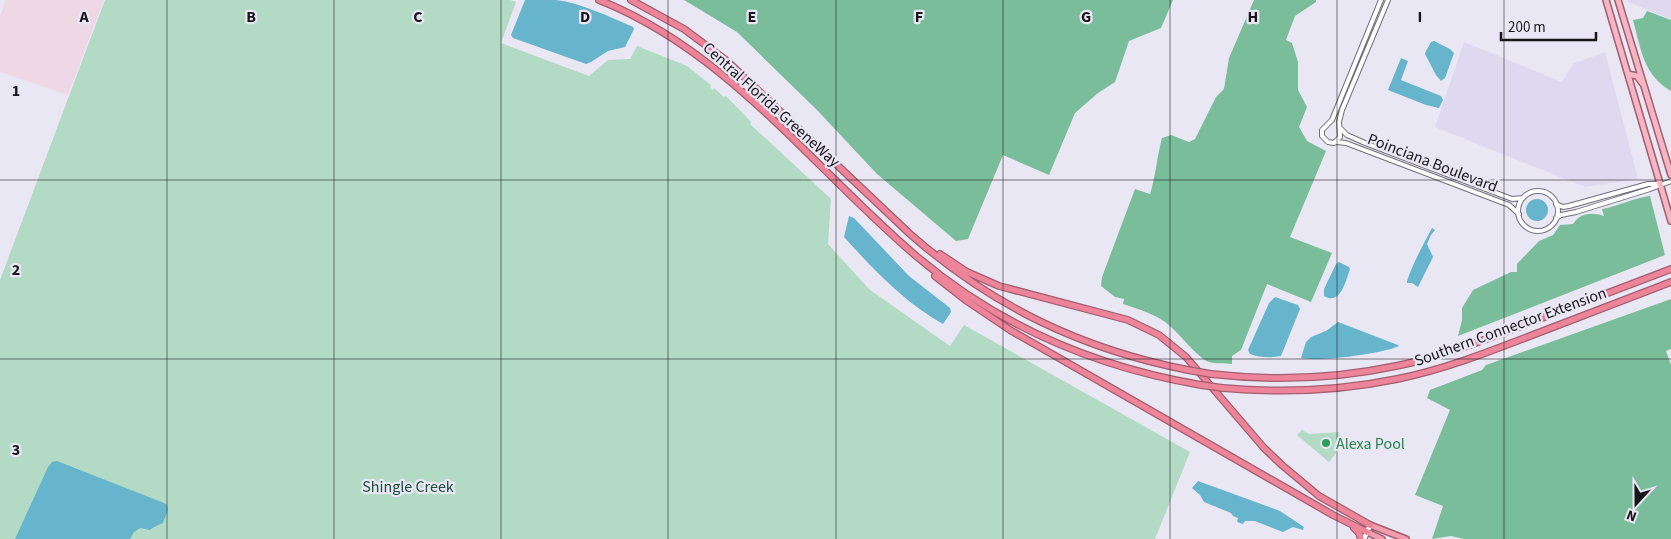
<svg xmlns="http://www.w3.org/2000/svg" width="1671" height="539" font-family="'Source Sans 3',sans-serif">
<rect width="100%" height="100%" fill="#eae7f5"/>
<!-- built -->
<path fill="#ded9ee" d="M1628 0H1671V19L1628 2Z
M1464 42 1562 82 1573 64 1605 52 1638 179 1585 187 1435 127Z"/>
<!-- education -->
<path fill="#eed8e6" d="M6 0H104L68 95 0 72V16Z"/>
<!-- green -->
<path fill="#b2dac4" d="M105 0H510L516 2 501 43 589 76 608 60 630 59 637 46 687 66 711 85 710 87 713 90 714 88 724 97 726 96 751 122 750 124 831 199 828 244 870 290 950 346 964 325 1190 452 1155 539H0V280Z
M1302 430 1309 434 1339 432 1340 448 1329 462 1297 435Z"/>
<!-- forest -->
<path fill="#7abd9a" d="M684 0H1173L1161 28 1129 41 1115 82 1098 93 1075 113 1049 175 1003 155 968 239 956 241 877 174 817 110 737 32Z
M1254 0H1316V2L1295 16 1286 40 1292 43 1298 62V90L1307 107 1299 127 1307 141 1326 151 1290 237 1332 253 1311 302 1267 284 1241 350 1232 356V364C1225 363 1215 364 1209 362 1197 358 1178 331 1165 322 1152 313 1138 309 1123 304L1124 299 1115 297 1101 286 1102 277 1135 189 1150 194C1156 175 1157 156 1162 138L1171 135 1189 142 1195 139 1216 97 1224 89 1229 58Z
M1647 11 1671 20V91C1643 75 1641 49 1633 20L1643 18Z
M1650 196 1665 255 1458 336 1462 320V308L1473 290 1511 272H1517V264L1539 241 1553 235 1560 225 1573 224C1580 213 1592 212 1604 216L1602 209C1619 206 1633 198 1650 196Z
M1671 299V349L1666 351 1671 365V539H1464L1451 536 1432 539 1443 506 1415 495 1450 410 1427 398 1430 390 1482 370 1486 365Z"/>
<!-- water -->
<path fill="#66b5cc" d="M525 0C535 0 546 0 556 0 581 3 610 17 633 27L634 29 625 47 608 51 591 62 586 64 513 38 511 35Z
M1434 41 1450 49 1454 53 1445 78 1441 81 1436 75 1425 54 1426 51 1431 42Z
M1401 58 1408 61 1401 80 1441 96 1443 100 1439 108 1426 105 1388 90Z
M1526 210a11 11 0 1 1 22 0a11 11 0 1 1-22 0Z
M849 216 854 218 909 276 950 308 951 312 943 324C905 303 873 269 844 237Z
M1432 228 1435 230 1431 235 1427 244 1433 257 1418 287 1412 283H1407V281C1413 263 1423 245 1432 228Z
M1339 262 1349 267 1350 269C1346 281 1340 306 1324 296V289L1336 264Z
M1275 297 1298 305 1300 309 1281 356C1271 358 1260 358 1250 354L1248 350 1269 303Z
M1338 322 1398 345 1399 346C1381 354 1319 362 1301 358L1306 342 1311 337 1326 331Z
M57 461 164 503 167 505 168 510 163 523 154 527 150 530 140 528 134 532 130 539H15L48 467 52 462Z
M1198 481 1280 511 1304 527 1303 530 1293 527 1283 532 1255 521H1245L1243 524 1237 522 1238 518 1233 516 1231 513 1204 502 1200 495 1192 488Z"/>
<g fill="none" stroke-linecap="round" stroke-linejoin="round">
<!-- tertiary casing -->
<g stroke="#716e7a" stroke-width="6">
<path id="tertiary" d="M1381 0 1332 120 1322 130V136L1328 142 1334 143 1340 137 1339 122 1342 110 1388 0
M1340 128 1347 135 1365 143 1512 199 1523 198
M1337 142 1346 143 1509 205 1519 214
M1518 211a20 20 0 1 1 40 0a20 20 0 1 1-40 0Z
M1556 204 1563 207 1569 206 1648 184H1658
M1556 218 1561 215 1576 212 1650 189 1671 181"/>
</g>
<!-- secondary casing -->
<g stroke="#716e7a" stroke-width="7">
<path id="secondary" d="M1364 539 1370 525"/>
</g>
<!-- primary casing -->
<g stroke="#a35e6d" stroke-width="8">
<path id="primary" d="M1606 0 1671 221
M1618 0 1671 175
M1628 74 1637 76 1642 83"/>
</g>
<!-- trunk casing -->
<g stroke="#a35e6d" stroke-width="8">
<path id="trunk" d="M1370 525 1406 539
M1367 532 1382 539"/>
</g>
<!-- motorway casing -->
<g stroke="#a35e6d" stroke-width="8">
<path id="motorway" d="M599 0C728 51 812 167 915 255 997 325 1095 367 1201 385
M631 0 684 29 727 61 910 234C992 306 1081 349 1188 370
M940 254 967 272 999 286 1128 320 1159 335 1186 357 1264 448 1283 466 1319 496 1370 525
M935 276 967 301 1010 330 1333 515 1367 532
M1211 374C1273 381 1335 379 1396 366 1442 357 1486 339 1529 323 1577 305 1624 287 1671 269
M1223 388C1281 393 1339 391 1397 379 1442 370 1486 353 1530 336 1577 318 1624 300 1671 282
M1354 528 1359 533 1361 539"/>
</g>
<!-- tertiary -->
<use href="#tertiary" stroke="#fff" stroke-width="4"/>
<!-- secondary -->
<use href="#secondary" stroke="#fff" stroke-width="4.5"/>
<!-- primary -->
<use href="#primary" stroke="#f5b5c2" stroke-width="5"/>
<!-- trunk -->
<use href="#trunk" stroke="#f29cae" stroke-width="5"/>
<!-- motorway -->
<use href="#motorway" stroke="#ee8499" stroke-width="5.5"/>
<!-- motorway-bridge casing -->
<g stroke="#a35e6d" stroke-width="8" stroke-linecap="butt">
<path id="motorway-bridge" d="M1188 370 1211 374
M1201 385 1223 388"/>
</g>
<!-- motorway-bridge -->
<use href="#motorway-bridge" stroke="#ee8499" stroke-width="5.5"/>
</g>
<!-- grid -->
<path fill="none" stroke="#18161b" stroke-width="1" stroke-opacity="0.55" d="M167 0V539M334 0V539M501 0V539M668 0V539M836 0V539M1003 0V539M1170 0V539M1337 0V539M1504 0V539M0 180H1671M0 359H1671"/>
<!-- markers -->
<circle fill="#2e9e5b" stroke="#eae7f5" stroke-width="2" cx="1326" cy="443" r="5"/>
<g text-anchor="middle" stroke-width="4.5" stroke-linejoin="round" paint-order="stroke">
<!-- street labels -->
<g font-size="16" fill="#18161b" stroke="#eae7f5">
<text transform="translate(772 104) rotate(42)" y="6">Central Florida GreeneWay</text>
<text transform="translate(1433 162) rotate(21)" y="6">Poinciana Boulevard</text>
<text transform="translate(1510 326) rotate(-20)" y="6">Southern Connector Extension</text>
</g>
<!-- leisure labels -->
<g font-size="16" fill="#27864d" stroke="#eae7f5" text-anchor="start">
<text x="1336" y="449">Alexa Pool</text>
</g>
<!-- park labels -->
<g font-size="16" fill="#1a4e37" stroke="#eae7f5">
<text x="408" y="492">Shingle Creek</text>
</g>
</g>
<g font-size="16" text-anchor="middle" font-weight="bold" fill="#18161b" stroke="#eae7f5" stroke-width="4.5" stroke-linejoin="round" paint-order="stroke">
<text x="84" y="22">A</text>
<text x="251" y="22">B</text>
<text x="418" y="22">C</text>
<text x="585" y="22">D</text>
<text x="752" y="22">E</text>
<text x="919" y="22">F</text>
<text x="1086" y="22">G</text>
<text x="1253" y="22">H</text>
<text x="1420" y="22">I</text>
<text x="16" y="96">1</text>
<text x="16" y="275">2</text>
<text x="16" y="455">3</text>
</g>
<!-- north arrow -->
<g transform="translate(1636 504) rotate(201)" stroke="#eae7f5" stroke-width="4" paint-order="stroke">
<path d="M0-4L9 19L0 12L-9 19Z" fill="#18161b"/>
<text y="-8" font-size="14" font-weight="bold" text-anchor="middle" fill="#18161b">N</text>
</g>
<!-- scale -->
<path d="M1501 32v8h95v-8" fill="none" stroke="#18161b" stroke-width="2.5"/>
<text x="1508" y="32" font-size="15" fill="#18161b" stroke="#eae7f5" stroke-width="4" paint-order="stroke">200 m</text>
</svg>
